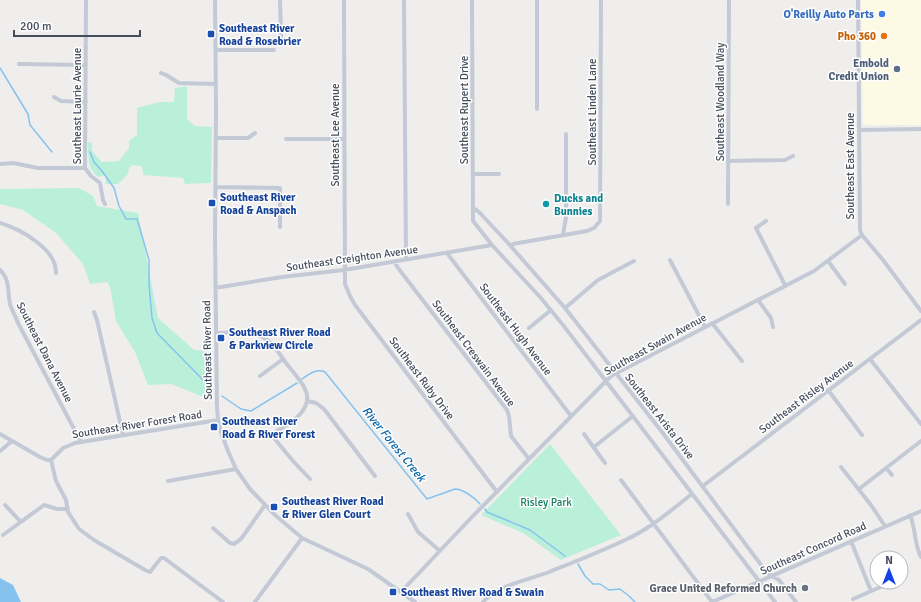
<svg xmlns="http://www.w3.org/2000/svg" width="921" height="602" font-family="Signika,sans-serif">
<rect width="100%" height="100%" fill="#f0eeed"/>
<!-- commercial -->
<path fill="#fcfae5" d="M861 0H921V125H863Z"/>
<!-- green -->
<path fill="#baf0da" d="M187 86V119L195 126 212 127 211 183 185 184 183 178 143 175 142 166 132 165 129 168 128 174 118 184H106V175L98 177C87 169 88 154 88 142L92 143V151L102 162 119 161 129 148V141L137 135V108L159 102H174L175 88Z
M79 188 93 196 97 206 138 213 158 318 194 350 212 352 211 400 171 384 148 385 135 352 116 321 110 287 107 282 90 284 83 264 56 233 23 210 0 204V189Z
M550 444 621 535 561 560 523 533 481 515Z"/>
<!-- water -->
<path fill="#85c3ee" d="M0 578 13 585 21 602H0Z"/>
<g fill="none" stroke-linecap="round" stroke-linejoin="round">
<!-- stream -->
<path stroke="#85c3ee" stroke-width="1.5" d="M0 68 28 114 30 125 52 152
M90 152 94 162 102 171 114 188 119 206 126 219H137L149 260V284L152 318 157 333 208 385
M302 379C309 374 317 368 325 372L427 499 455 489C463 489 475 498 480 504
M222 396 241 409 251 411 297 383
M485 509 487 512 530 530 565 556
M578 564 585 576 593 584H600L609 590 620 589 629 596 635 602"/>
<!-- minor -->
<path stroke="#c3c9d5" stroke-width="4" d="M86 0 85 168 91 176 100 183 103 200 105 204
M215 0 216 108 215 236 217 407 218 420 221 432 228 451 236 469 250 489 275 515 302 538 368 569 415 602
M280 0 281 37
M344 0 345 284 350 296 355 305 497 492
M404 0 406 259
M472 0 473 221 492 245 540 297 563 325 775 602
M858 0 860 230 862 235 883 260 921 311
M216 50H274
M19 64 86 65
M161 73 166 75 179 83 216 84
M54 97 61 101 86 102
M537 109V0
M859 130 921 129
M216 138H248L255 133
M286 139H344
M728 161 785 160 793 156
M0 164 13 163 38 168H85
M473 174H499
M216 187 280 188V227
M728 204 729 0
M473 208 479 212 508 243 565 308 662 432 767 573 779 580 796 602
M766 221 756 228 785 285
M0 223C20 229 57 249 56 273
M563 235 566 217V134
M511 246 513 244 587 231 594 228 600 221 601 0
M447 253 571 416
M670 260 705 327
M394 261 398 268 507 410 509 416 511 436 529 459
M828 261 845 284
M0 270C11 281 7 291 10 304 12 311 16 317 18 323L81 442
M215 288 282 277 344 270 492 245
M758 300 771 318 773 327
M565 308 598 280 634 261
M94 312 97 320 123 435
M712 323 742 361
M529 328 551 310
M216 333C229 333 246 330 258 335 271 339 278 352 286 363 292 371 299 378 304 387 316 407 292 423 277 431L274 434V438L293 461 310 479
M870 359 921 424
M260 376 283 359
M828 390 862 435
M307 401 316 403 324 409 375 476
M0 434 40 457 47 460H51
M584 434 605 463
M594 447 633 416
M0 451 12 441
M51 460 56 481 66 500 68 512 79 529 94 540 145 570 150 572 161 558H164L223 602
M51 460 63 448 75 443 218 420
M841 467 871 505 885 526
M886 468 892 475
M621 480 712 602
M168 481 236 469
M703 486 921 320
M859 489 921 441
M5 505 20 521
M408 514 418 532 440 551
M910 515C916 529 914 544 921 557
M213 528 230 543 234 544 241 539 265 505
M3 535 44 505 57 509H67
M851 541 871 591
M401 592 471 518 611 376 814 271 862 235
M853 599 892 582
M255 602 302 538
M483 602C498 585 528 580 549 572 574 562 600 552 625 540 650 529 670 511 692 494
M712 602 921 511"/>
</g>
<!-- markers -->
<circle fill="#3f7fe0" stroke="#fff" stroke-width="1.5" cx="882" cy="14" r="4"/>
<g fill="#1a4fb4" stroke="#fff" stroke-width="1.5">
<rect x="207" y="30" width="8" height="8" rx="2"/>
<rect x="208" y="199" width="8" height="8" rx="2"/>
<rect x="217" y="334" width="8" height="8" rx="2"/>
<rect x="210" y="423" width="8" height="8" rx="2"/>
<rect x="270" y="503" width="8" height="8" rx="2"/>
<rect x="389" y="588" width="8" height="8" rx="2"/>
</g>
<circle fill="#e8710a" stroke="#fff" stroke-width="1.5" cx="884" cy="36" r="4"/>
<circle fill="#5c6f8a" stroke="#fff" stroke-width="1.5" cx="897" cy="69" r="4"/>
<circle fill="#0f9aa8" stroke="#fff" stroke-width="1.5" cx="546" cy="204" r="4"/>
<circle fill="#6b7280" stroke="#fff" stroke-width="1.5" cx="805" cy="588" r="4"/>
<g text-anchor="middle" stroke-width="3" stroke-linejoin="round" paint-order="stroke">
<!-- shop labels -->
<g font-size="11" font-weight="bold" fill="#366cbe" stroke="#fff" text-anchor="end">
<text x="874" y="18">O'Reilly Auto Parts</text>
</g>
<!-- transit labels -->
<g font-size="11" font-weight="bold" fill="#164399" stroke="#fff" text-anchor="start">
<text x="219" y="32">Southeast River<tspan x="219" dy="13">Road &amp; Rosebrier</tspan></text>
<text x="220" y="201">Southeast River<tspan x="220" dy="13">Road &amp; Anspach</tspan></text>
<text x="229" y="336">Southeast River Road<tspan x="229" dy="13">&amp; Parkview Circle</tspan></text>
<text x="222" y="425">Southeast River<tspan x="222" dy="13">Road &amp; River Forest</tspan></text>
<text x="282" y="505">Southeast River Road<tspan x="282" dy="13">&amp; River Glen Court</tspan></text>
<text x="401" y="596">Southeast River Road &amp; Swain</text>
</g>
<!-- food labels -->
<g font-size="11" font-weight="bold" fill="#c56008" stroke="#fff" text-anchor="end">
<text x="876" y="40">Pho 360</text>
</g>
<!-- service labels -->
<g font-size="11" font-weight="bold" fill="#4e5e75" stroke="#fff" text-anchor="end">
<text x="889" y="67">Embold<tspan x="889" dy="13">Credit Union</tspan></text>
</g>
<!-- street labels -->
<g font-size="11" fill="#454c5b" stroke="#fff">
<text transform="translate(720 102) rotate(-90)" y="4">Southeast Woodland Way</text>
<text transform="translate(77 106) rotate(-90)" y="4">Southeast Laurie Avenue</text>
<text transform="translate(464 110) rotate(-90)" y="4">Southeast Rupert Drive</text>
<text transform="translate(592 112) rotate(-90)" y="4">Southeast Linden Lane</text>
<text transform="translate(335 135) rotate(-90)" y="4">Southeast Lee Avenue</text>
<text transform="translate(850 166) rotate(-90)" y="4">Southeast East Avenue</text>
<text transform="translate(352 258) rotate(-8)" y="4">Southeast Creighton Avenue</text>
<text transform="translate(516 329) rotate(53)" y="4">Southeast Hugh Avenue</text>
<text transform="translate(655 344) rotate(-29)" y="4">Southeast Swain Avenue</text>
<text transform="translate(207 350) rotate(-91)" y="4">Southeast River Road</text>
<text transform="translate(45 352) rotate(63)" y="4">Southeast Dana Avenue</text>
<text transform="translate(474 353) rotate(53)" y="4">Southeast Creswain Avenue</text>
<text transform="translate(422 378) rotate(53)" y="4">Southeast Ruby Drive</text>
<text transform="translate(806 396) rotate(-37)" y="4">Southeast Risley Avenue</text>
<text transform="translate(660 416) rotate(52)" y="4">Southeast Arista Drive</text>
<text transform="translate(137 424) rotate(-9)" y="4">Southeast River Forest Road</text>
<text transform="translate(813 548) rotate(-24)" y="4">Southeast Concord Road</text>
</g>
<!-- culture labels -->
<g font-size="11" font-weight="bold" fill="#0d838f" stroke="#fff" text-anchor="start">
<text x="554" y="202">Ducks and<tspan x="554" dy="13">Bunnies</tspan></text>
</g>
<!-- park labels -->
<g font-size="11" fill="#147e5f" stroke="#fff">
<text x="546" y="506">Risley Park</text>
</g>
<!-- worship labels -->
<g font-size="11" font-weight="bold" fill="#5b616d" stroke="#fff" text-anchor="end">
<text x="797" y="592">Grace United Reformed Church</text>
</g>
<!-- water labels -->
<g font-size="12" font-style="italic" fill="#0867ab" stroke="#fff">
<text transform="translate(394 444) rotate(51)" y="4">River Forest Creek</text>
</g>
</g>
<!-- north arrow -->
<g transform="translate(889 570)"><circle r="19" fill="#ffffff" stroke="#b5b7bd"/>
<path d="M0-3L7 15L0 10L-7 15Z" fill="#1443e4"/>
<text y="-6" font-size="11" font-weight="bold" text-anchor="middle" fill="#454c5b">N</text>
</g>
<!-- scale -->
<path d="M14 30v6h126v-6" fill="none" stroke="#454c5b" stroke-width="2"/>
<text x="20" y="30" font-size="12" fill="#454c5b" stroke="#ffffff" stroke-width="3" paint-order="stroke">200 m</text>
</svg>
